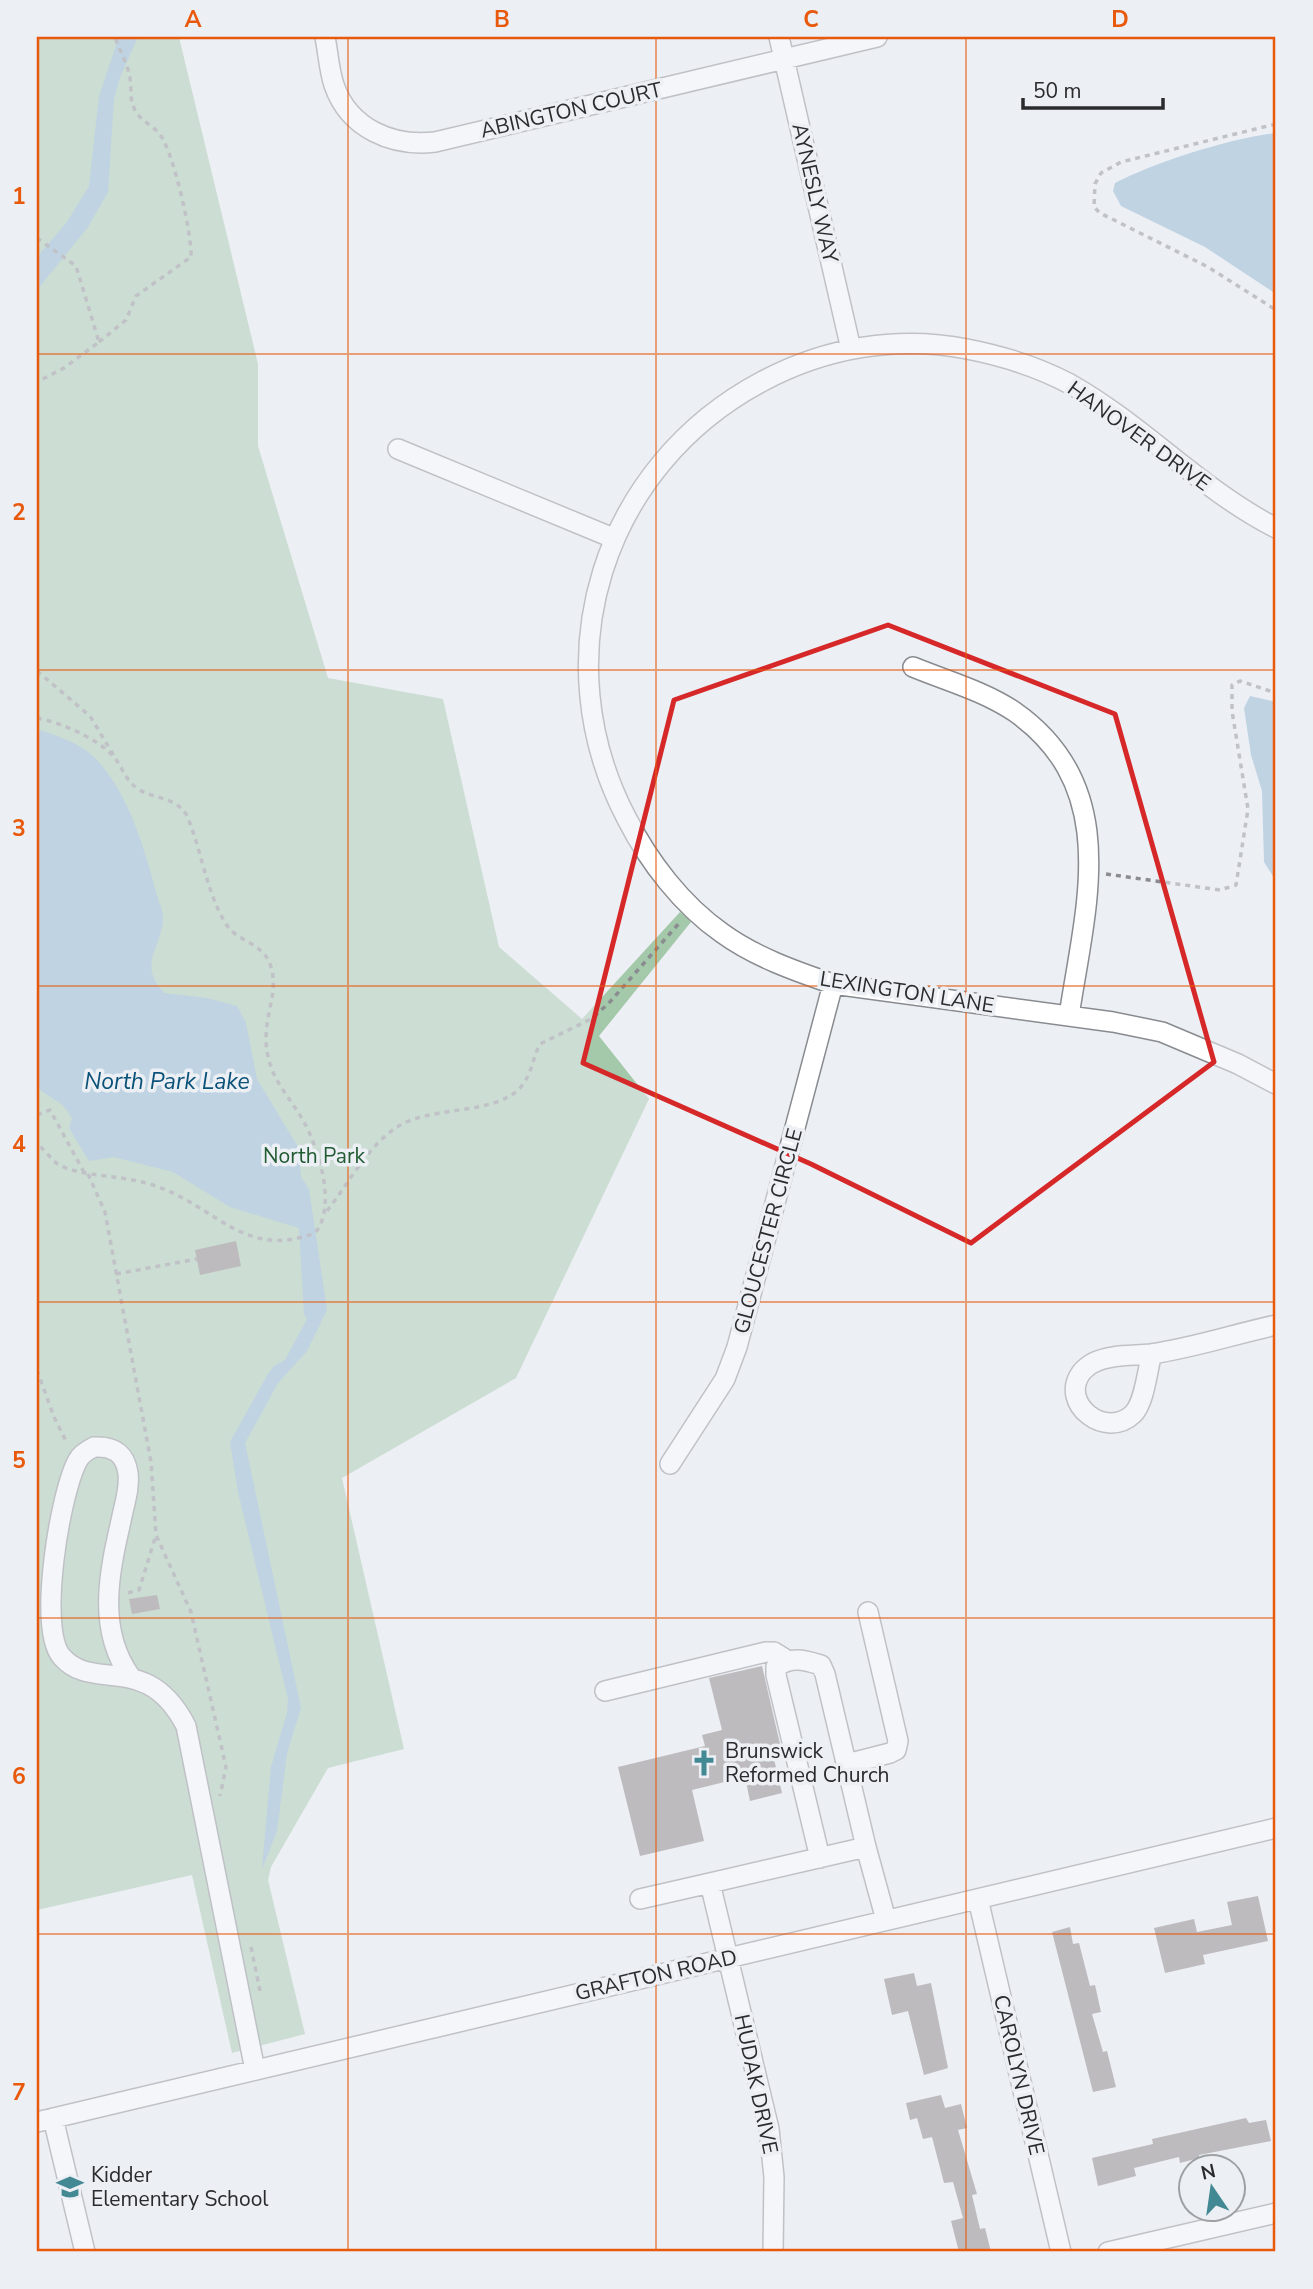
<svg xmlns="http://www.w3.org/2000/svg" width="1313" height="2289" font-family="'Nunito Sans',sans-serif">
<rect width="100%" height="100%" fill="#eceff4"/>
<!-- green -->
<path fill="#a4c8aa" d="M37 37H179L258 364V446L328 678 443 699 499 947 582 1019 680 912 691 922 599 1036 649 1099 516 1378 342 1478 404 1749 328 1768 271 1867 268 1880 305 2034 232 2053 192 1875 37 1910Z"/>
<!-- water -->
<path fill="#88b1ce" d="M119 37H138L120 77 114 99 108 192 88 227 37 290V257L67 222 89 186 99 96Z
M1276 133V294L1205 247 1121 206 1113 191 1115 183C1155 162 1231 138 1276 133Z
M1250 696 1276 702V881L1264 862 1262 791 1251 755 1244 708Z
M37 729C57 736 78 742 94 757 128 791 144 847 156 892 158 900 163 910 163 918 163 947 136 962 164 993L207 998 237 1006 246 1023 257 1079 298 1147 301 1177 309 1189 327 1310 307 1351 278 1383 245 1443 301 1708 287 1753 277 1831 262 1869 271 1767 287 1713 288 1699 238 1492 230 1442 268 1374 274 1366 285 1360 307 1319 304 1314 299 1228 230 1207 173 1172 114 1157 89 1161 69 1128 72 1119C65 1101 48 1098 37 1087Z"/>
<!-- building -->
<path fill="#837d7c" d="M236 1241 241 1266 200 1275 195 1250Z
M157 1595 160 1609 132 1614 129 1599Z
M762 1666 783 1757 774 1759 782 1793 750 1801 745 1777 692 1790 704 1841 640 1856 618 1767 705 1746 702 1735 722 1730 709 1678Z
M1258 1896 1268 1941 1203 1955 1205 1964 1165 1973 1154 1928 1194 1919 1197 1932 1232 1925 1227 1902Z
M1070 1927 1073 1944 1079 1943 1090 1986 1095 1985 1101 2012 1092 2014 1103 2052 1107 2051 1116 2087 1093 2092 1052 1932Z
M914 1973 917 1986 931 1983 948 2068 924 2075 908 2011 892 2015 884 1979Z
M941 2095 945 2108 961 2104 967 2128 958 2130 977 2194 972 2195 980 2229 985 2228 991 2252H959L951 2221 963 2218 953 2182 944 2183 932 2137 923 2139 917 2118 910 2120 906 2103Z
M1246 2118 1249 2123 1266 2120 1271 2141 1199 2155V2158L1180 2163 1179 2157 1134 2168 1136 2176 1098 2186 1092 2158 1153 2144 1152 2139Z"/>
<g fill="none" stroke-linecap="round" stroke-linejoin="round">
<!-- minor casing -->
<g stroke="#888b8f" stroke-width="22">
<path id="minor" d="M325 37C328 52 329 70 334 85 349 129 393 147 435 142L877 37
M779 37 851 349
M398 449 613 538
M1276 528C1201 490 1143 425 1070 384 1038 367 1003 356 967 349 897 335 825 348 763 381 602 466 542 658 627 819 649 862 682 905 722 933 755 957 795 971 833 984L1113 1022 1162 1032 1238 1064 1276 1084
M913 667C947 681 984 691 1015 712 1123 788 1085 908 1069 1016
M1152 1354C1147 1370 1145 1402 1133 1414 1106 1440 1059 1404 1081 1373 1083 1370 1089 1365 1093 1363 1110 1354 1133 1356 1151 1354 1193 1348 1235 1334 1276 1325
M670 1464 725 1379 737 1347 833 984
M130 1676C97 1629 109 1573 121 1521 124 1505 130 1489 128 1473 125 1453 113 1446 94 1447 88 1450 81 1454 78 1460 60 1492 37 1630 62 1657 93 1693 147 1650 186 1726L255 2070
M605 1691 766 1652H774L787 1660
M847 1764 890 1753 896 1750 898 1741 868 1612
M820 1858 776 1675V1667C792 1656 804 1660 821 1665L825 1674 866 1847
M640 1899 710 1883
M978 1899 1061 2252
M53 2118 85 2252
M37 2122 1276 1828
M773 2252 774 2177 769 2129 710 1883 866 1847 886 1920
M1108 2252 1276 2213"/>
</g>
<!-- path -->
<path stroke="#8a8c90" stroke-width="3.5" stroke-dasharray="5 5" stroke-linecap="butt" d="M1276 124 1121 162 1101 173 1095 184 1094 207 1100 213 1208 267 1276 310
M37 238 76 266 99 342 64 368 37 382
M99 342 126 320 136 296 191 257C192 234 174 155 161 136 155 126 141 122 135 110 129 99 132 89 130 78 128 64 119 50 115 37
M37 671 90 716 114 756
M37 718C60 722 99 739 115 758 123 769 126 781 138 789 154 799 175 797 186 814 202 849 205 890 226 924 238 943 264 942 271 967 281 1000 254 1027 273 1072 281 1090 294 1104 304 1122 319 1149 337 1207 315 1233 243 1260 217 1206 153 1185 125 1176 96 1177 68 1169L56 1163 37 1143
M1106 874 1220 890 1236 885 1248 809 1232 711V685L1240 681 1276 693
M37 1115 50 1110 85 1174
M88 1174 105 1212 151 1462 156 1535 191 1612 226 1767 220 1796
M327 1211C348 1184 368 1146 397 1127 431 1105 493 1116 520 1088 532 1075 532 1059 540 1044L591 1019 608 1004 681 921
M116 1274 197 1259
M37 1370 54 1417 67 1443
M128 1593 139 1590 156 1535
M251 1947 260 1991"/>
<!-- minor -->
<use href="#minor" stroke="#fff" stroke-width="19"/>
</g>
<!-- marked area -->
<path d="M0 0H1313V2289H0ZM888 625 1115 714 1214 1062 971 1243 811 1164 583 1063 674 700Z" fill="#eceff4" fill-opacity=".55" fill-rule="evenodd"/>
<path fill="none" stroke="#d62828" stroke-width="5" stroke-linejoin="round" d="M888 625 1115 714 1214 1062 971 1243 811 1164 583 1063 674 700Z"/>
<!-- grid -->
<path fill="none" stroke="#e8590c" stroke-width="2" stroke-opacity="0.55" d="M348 37V2252M656 37V2252M966 37V2252M37 354H1276M37 670H1276M37 986H1276M37 1302H1276M37 1618H1276M37 1934H1276"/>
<!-- icons -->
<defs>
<g id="church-bare" transform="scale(2.1)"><path d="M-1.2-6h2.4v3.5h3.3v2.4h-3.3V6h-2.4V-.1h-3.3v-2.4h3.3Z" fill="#428993" stroke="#eceff4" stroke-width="2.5" paint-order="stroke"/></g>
<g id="school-bare" transform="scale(2.1)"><path d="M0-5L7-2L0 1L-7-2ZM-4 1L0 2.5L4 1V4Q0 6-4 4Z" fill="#428993" stroke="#eceff4" stroke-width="2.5" paint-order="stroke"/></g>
</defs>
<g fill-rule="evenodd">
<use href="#church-bare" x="704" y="1763"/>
<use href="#school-bare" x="70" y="2187"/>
</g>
<g text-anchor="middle" stroke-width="7" stroke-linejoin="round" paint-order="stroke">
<!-- street labels -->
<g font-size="21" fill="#2a2b2d" stroke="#eceff4">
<text transform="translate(571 110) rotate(-13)" y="7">ABINGTON COURT</text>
<text transform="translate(815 193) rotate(77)" y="7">AYNESLY WAY</text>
<text transform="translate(1139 436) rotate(36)" y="7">HANOVER DRIVE</text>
<text transform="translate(907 992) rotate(9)" y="7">LEXINGTON LANE</text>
<text transform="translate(768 1231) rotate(-75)" y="7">GLOUCESTER CIRCLE</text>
<text transform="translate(656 1975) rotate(-13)" y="7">GRAFTON ROAD</text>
<text transform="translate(1019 2075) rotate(77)" y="7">CAROLYN DRIVE</text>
<text transform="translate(756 2084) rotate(78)" y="7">HUDAK DRIVE</text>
</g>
<!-- park labels -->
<g font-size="21" fill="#215b32" stroke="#eceff4">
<text x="314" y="1163">North Park</text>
</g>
<!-- poi labels -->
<g font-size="21" fill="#2a2b2d" stroke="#eceff4" text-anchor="start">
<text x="725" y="1758">Brunswick<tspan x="725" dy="24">Reformed Church</tspan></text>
<text x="91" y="2182">Kidder<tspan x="91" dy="24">Elementary School</tspan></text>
</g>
<!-- water labels -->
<g font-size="23" font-style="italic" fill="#0b5279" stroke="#eceff4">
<text x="167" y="1089">North Park Lake</text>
</g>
</g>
<!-- border -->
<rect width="1313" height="2289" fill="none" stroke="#eceff4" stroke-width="77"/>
<!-- north arrow -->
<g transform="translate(1212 2188) rotate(347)"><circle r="33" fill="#eceff4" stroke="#9ea1a4" stroke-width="2"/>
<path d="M0-5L12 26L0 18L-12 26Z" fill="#428993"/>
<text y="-10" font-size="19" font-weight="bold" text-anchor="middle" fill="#2a2b2d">N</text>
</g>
<!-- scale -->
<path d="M1023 98v10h140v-10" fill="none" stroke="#2a2b2d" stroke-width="3.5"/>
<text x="1033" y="98" font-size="21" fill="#2a2b2d" stroke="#eceff4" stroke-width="5" paint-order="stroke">50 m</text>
<rect x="38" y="38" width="1236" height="2212" fill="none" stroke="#e8590c" stroke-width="2.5"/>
<g font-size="23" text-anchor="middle" font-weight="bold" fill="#e8590c">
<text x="193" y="27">A</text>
<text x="502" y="27">B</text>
<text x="811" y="27">C</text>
<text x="1120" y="27">D</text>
<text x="19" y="204">1</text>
<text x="19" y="520">2</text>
<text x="19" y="836">3</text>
<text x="19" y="1152">4</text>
<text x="19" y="1468">5</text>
<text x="19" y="1784">6</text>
<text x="19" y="2100">7</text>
</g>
</svg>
